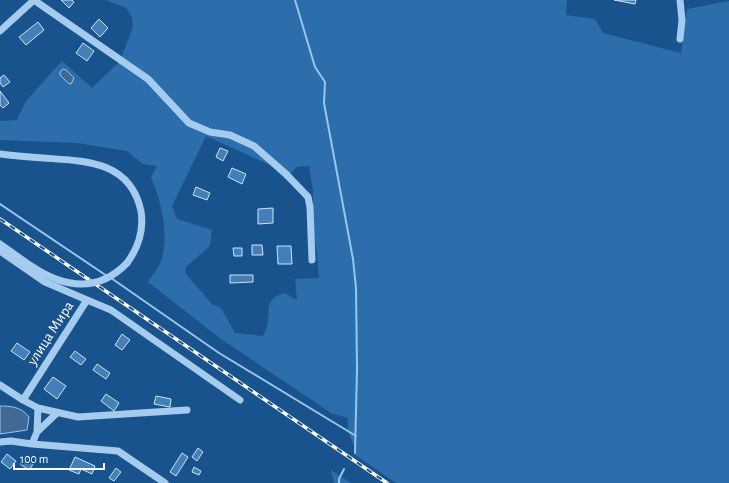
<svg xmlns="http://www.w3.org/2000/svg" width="729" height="483" font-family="'Alegreya Sans',sans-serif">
<rect width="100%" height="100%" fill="#19538d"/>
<!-- green -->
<path fill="#2c6eac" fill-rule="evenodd" d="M106 0H567L566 15 595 19 603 33 681 53 687 9 729 1V483H396L354 454 355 448 348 431V418L331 413 221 339 148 282C152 275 160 266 162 258 169 232 161 201 151 177L157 166 143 164 127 151 77 143 0 140V121L17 120 26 101 62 61 92 88 120 61 133 27 132 17 126 8ZM206 136 270 165 285 179 297 167 309 166 313 191V235L317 251 319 278 295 279 297 300 285 293C259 299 275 316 263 336L235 333 221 308 213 305 185 273 186 267 210 246 212 230 177 219 172 206Z
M331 470 351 483H334Z"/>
<!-- water -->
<path fill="#406a94" stroke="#98c6f1" d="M63 69 66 70 74 78 71 84 68 83 60 75V72Z
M0 406C12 406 21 407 29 417L27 430 0 434Z"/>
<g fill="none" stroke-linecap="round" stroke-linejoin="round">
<!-- stream -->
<path stroke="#98c6f1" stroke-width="2" d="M295 0 315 67 325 82 324 103 353 259 356 288 357 369 355 453
M0 204 107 276
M111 278 219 353 356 436
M339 483V479L344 469"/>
</g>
<!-- building -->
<path fill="#467fb8" stroke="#cbe3fa" d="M61 0H72L74 2 69 8Z
M614 0H636L635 4Z
M99 19 108 28 100 37 91 28Z
M38 22 44 30 26 45 19 37Z
M83 43 94 51 87 61 76 53Z
M4 75 10 82 3 87 0 83V78Z
M0 91 9 103 3 108 0 105Z
M220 148 228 151 223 161 216 157Z
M232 168 246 174 242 184 228 177Z
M196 187 210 193 207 200 193 195Z
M273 208V223L258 224V209Z
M252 245H262L263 255H252Z
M277 246H291L292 264H278Z
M233 248H242V256H234Z
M230 275H253V282L230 283Z
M122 334 130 340 122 350 115 345Z
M17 343 30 352 24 360 11 351Z
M75 351 86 359 81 365 70 357Z
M97 364 110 373 106 379 93 370Z
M53 377 66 386 57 399 44 389Z
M106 394 119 403 114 411 101 401Z
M156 396 171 399 170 407 154 404Z
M198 448 203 452 197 461 192 457Z
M182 453 188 457 176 476 170 472Z
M7 454 16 461 10 469 1 462Z
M25 456 34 463 29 470 20 464Z
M75 457 95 466 92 474 81 469 79 474 69 470Z
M194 467 201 471 199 475 192 472Z
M116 468 121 472 114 481 109 478Z"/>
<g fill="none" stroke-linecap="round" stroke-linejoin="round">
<!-- minor -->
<path stroke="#a5cbee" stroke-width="7" d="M34 0 148 79 189 123 210 132 230 135 254 146 286 174 308 197 310 207 312 260
M0 31 34 0
M680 39 682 20 680 0
M0 154C14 156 28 157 43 158 84 161 130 160 141 211 144 230 138 248 127 263
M0 244 31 266
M0 251 45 282 87 300
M0 385 23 400
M38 408 78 417 187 410
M37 432 57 413
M0 442 11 441 32 444 37 432 38 408 23 400 87 300 111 310 240 400
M32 444 118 451 165 483"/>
<!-- rail casing -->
<g stroke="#fff" stroke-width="3.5">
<path id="rail" d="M0 219 387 483"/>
</g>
<!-- rail -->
<use href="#rail" stroke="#19538d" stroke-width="2" stroke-dasharray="6" stroke-linecap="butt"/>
<!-- minor-bridge -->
<path stroke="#a5cbee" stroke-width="7" d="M31 266C64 288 98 293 127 263"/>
</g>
<g text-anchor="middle" stroke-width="3" stroke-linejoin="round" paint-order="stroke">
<!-- street labels -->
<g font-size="15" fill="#fff" stroke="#19538d">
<text transform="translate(50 333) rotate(-57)" y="5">улица Мира</text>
</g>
</g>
<!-- scale -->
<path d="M14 463v6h90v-6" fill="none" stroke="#ffffff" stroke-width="2"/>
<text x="20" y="463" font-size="12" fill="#ffffff" stroke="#19538d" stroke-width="3" paint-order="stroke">100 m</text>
</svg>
